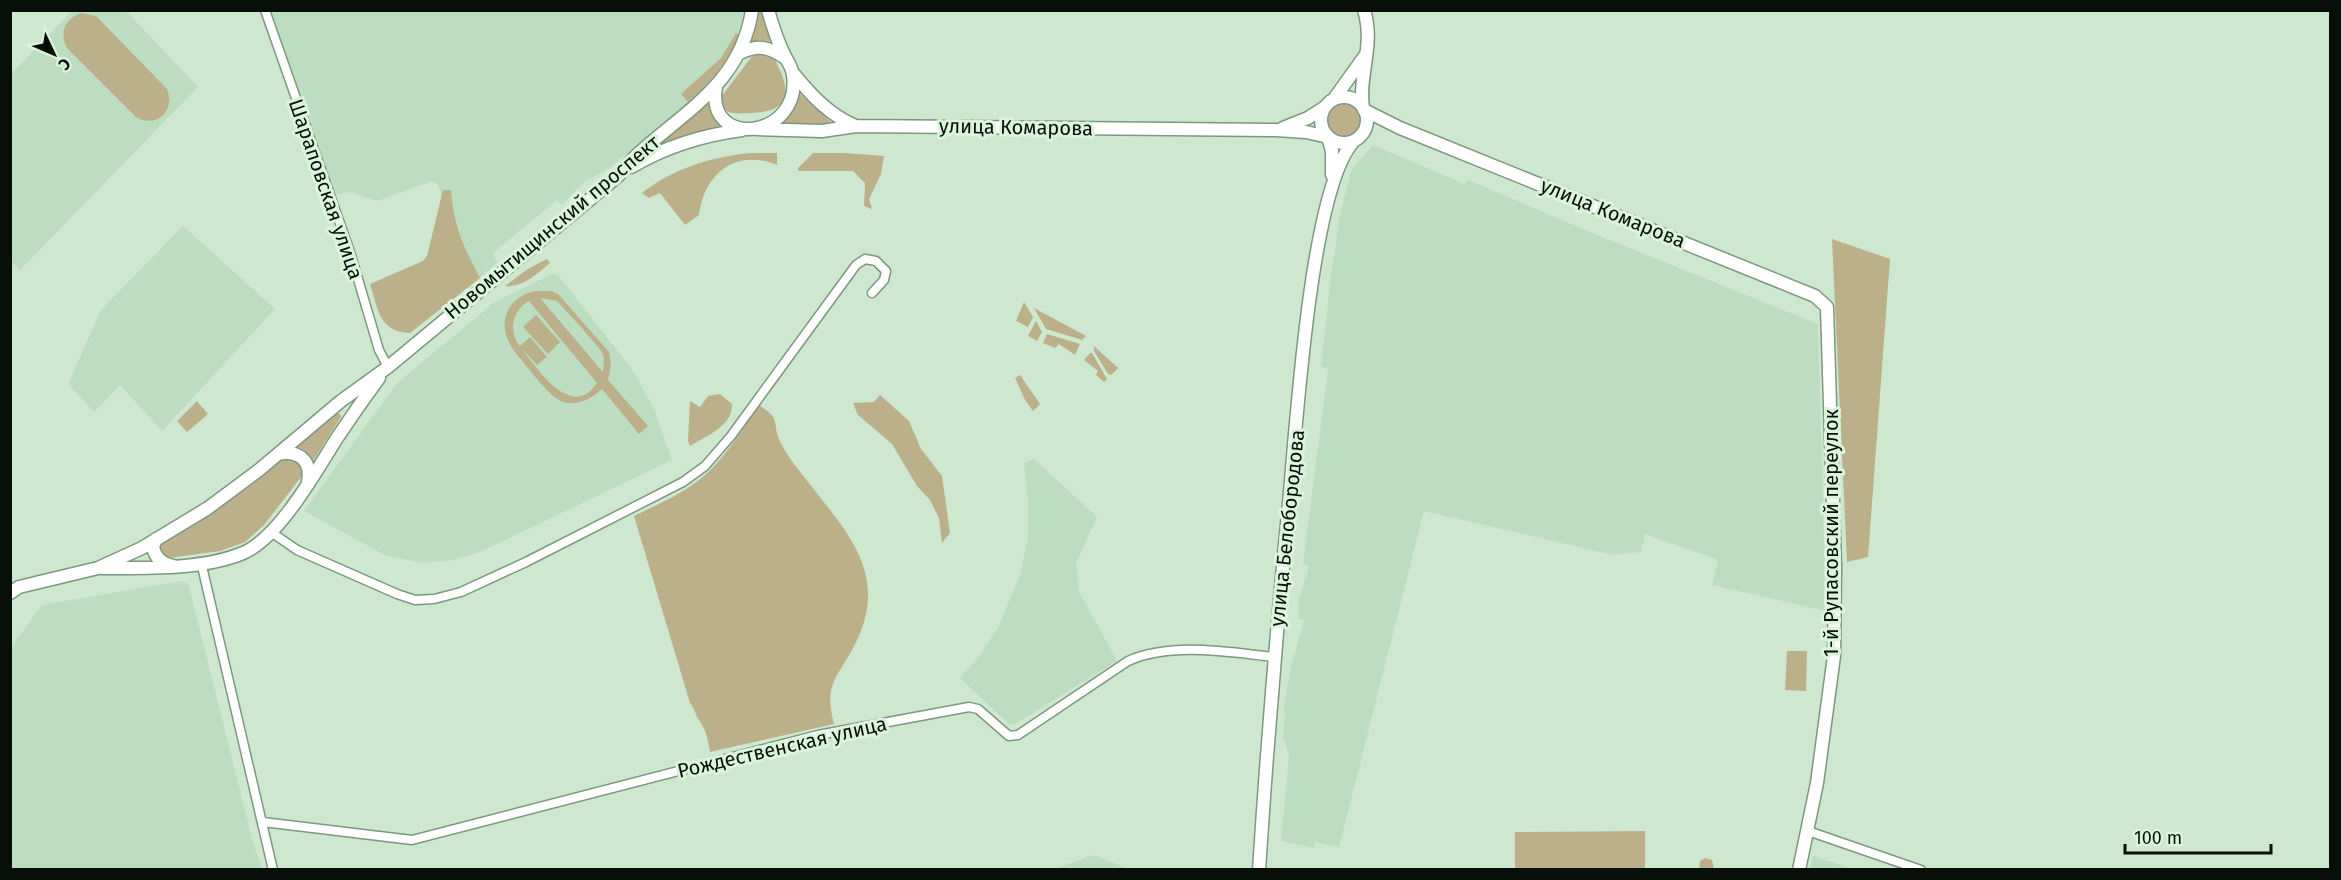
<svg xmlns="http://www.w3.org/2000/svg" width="2341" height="880" font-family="'Fira Sans',sans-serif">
<rect width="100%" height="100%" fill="#cde8cf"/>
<!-- built -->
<path fill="#bcddbf" d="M72 11H126L198 87 20 270 10 261V75Z
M269 11H744L739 34 731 52 717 72 697 95 608 169 585 181 562 205 557 200 493 253 497 263 478 279 455 241 438 185 433 181 377 201 349 192 335 195Z
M1373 145 1465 184 1467 180 1471 181 1602 237 1818 324 1826 611 1712 585 1718 560 1645 534 1641 552 1613 555 1424 511 1339 847 1315 842 1314 848 1281 841 1289 754 1283 738 1285 711 1283 710 1291 667 1304 620 1299 618V600L1309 566 1303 564 1328 369 1321 366 1330 284 1340 214 1352 169Z
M183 226 275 309 162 431 120 385 94 412 68 384 101 310Z
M552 274 558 275 634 372 654 409 672 460 478 553 447 561 423 563 385 555 304 511 397 383 495 302Z
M1034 459 1097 517 1076 563 1079 591 1117 661 1013 725 1009 724 960 678 979 656 998 628 1020 575 1028 538V500L1024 463Z
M182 581 188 584 253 842 262 869H11V647L42 605Z
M1095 855 1128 869H1055L1088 857Z
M1813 856 1853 869H1810Z"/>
<!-- green -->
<path fill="#bbb089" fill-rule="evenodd" d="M758 11H762L770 41 759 40 750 43Z
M81 13 96 16 167 89C176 111 156 129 136 117L67 48C59 32 65 19 81 13Z
M736 33 739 34C729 62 710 82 688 102L681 94 721 58Z
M756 51 772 55C790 85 796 112 751 113 744 113 735 114 728 112L722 107 721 97Z
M799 93 833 124H781L795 107Z
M709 100 713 114 723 125 703 130 654 149 653 147Z
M1327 121a17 17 0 1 1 34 0a17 17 0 1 1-34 0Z
M751 153H777V165C735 148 704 174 699 215L685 225 660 193 649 198 642 193C674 168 711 157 751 153Z
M813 153H845L884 156 881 174 869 199 872 209 864 206 865 183 853 171H798V168Z
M443 190H451C454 228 463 245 480 278L410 333C379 332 378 309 370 284L423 261 427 256Z
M1832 239 1890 259 1868 557 1847 562Z
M547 259 550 263C537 274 522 288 505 286L528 269Z
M536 291H552L559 295 609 352 611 365 608 380 648 426 639 434 602 389C591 399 576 407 561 401 549 395 539 381 531 372 524 362 514 353 509 342 497 319 511 295 536 291ZM540 298 557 301 581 327 602 352 604 359 603 372ZM529 301 597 383C572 421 537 369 522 349L537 365 547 357 530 337 520 346C508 332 512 310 529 301Z
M1024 302 1033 317 1028 327 1016 321Z
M1034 308 1086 336 1082 340 1046 329Z
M536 315 560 342 548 354 523 327Z
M1036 321 1042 332 1037 341 1028 336Z
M1047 334 1080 344 1075 355 1059 344 1055 348 1043 343Z
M1094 346 1118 368 1111 375 1108 374 1094 351Z
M1090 353H1092L1107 379 1104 382 1096 375 1098 371 1084 360Z
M1020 375 1040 404 1033 411 1025 400 1015 378Z
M720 394 732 404C733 426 706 436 690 446L688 441 690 401 700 407 708 396Z
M880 395 909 421 921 449 942 476 950 533 942 543 939 518 930 500 917 486 892 444 858 415 853 403 874 402Z
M197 401 208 414 187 432 177 421Z
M759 405C763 408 770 412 773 417 776 422 776 429 777 434 782 448 792 462 801 473 845 531 895 574 851 652 833 682 825 688 834 724L710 752C707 737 707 732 699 720 695 715 695 708 690 703L634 516C658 504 683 494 704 476 726 457 742 429 759 405Z
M335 414H340L341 417 313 461 302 449 295 446Z
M289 457 301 464 302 476 264 525 245 542 220 551 169 558 161 553 159 546 163 541 222 505 279 459Z
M1787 651H1807L1806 691 1785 690Z
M1645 831V869H1515V832Z
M1705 858 1712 860 1714 869H1699L1700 861Z"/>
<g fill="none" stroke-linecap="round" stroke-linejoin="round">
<!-- street casing -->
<g stroke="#7e9780" stroke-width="11">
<path id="street" d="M265 10 350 252 379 350 388 367
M271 532 297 550 397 594 415 600 434 599 461 592 526 562 683 482 705 466 731 436 856 265 865 259 876 261 886 271 884 280 872 293
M201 562 273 870
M263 822 412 840 771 747 818 735 969 707 978 709 1009 736 1018 735 1128 661C1172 642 1227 652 1274 657
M1808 831 1921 870"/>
</g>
<!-- secondary casing -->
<g stroke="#7e9780" stroke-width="15">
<path id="secondary" d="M740 53C757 45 769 46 785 58
M793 73C810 94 830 116 856 126
M716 87C705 150 802 139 793 75 792 66 785 58 782 50 776 37 772 24 768 10
M1321 120a23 23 0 1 1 46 0a23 23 0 1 1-46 0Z
M1334 99 1364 57
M1363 108C1358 74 1375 45 1364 10
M1364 110 1400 128 1815 296 1827 307 1835 567 1834 656 1817 783 1799 870
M1283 128 1308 118 1325 107
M757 129 822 131 856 126 1276 130 1306 132 1328 137
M1328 137 1332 151V175
M631 167C665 147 703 135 742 130
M278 454C298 450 312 460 308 481
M156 539 153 547C155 558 162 564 173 566
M102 568C144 568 203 570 243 553 279 538 316 471 337 438 351 417 365 397 379 378
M10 593 19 587 98 568 142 548 208 508 259 470 341 401 388 367 618 176C625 169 630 161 637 155 686 110 741 83 752 10
M1259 870C1267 747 1277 625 1289 503 1296 432 1310 184 1355 140"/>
</g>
<!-- street -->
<use href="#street" stroke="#fff" stroke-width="8"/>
<!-- secondary -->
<use href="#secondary" stroke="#fff" stroke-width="12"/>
</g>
<g text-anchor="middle" stroke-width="6" stroke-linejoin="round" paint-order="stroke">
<!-- street labels -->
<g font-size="20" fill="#070f08" stroke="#daf5dc">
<text transform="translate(1016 127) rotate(1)" y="7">улица Комарова</text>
<text transform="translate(326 189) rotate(71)" y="7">Шараповская улица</text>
<text transform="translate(1613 213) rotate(22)" y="7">улица Комарова</text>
<text transform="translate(552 227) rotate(-40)" y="7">Новомытищинский проспект</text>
<text transform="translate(1287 528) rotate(-84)" y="7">улица Белобородова</text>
<text transform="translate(1831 533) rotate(-90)" y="7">1-й Рупасовский переулок</text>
<text transform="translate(782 747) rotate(-13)" y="7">Рождественская улица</text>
</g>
</g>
<!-- border -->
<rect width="2341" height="880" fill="none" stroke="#070f08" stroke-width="24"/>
<!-- north arrow -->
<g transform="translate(54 54) rotate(134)" stroke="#daf5dc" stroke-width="4.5" paint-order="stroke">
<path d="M0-4.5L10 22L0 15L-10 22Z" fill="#070f08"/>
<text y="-9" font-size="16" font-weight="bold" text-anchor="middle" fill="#070f08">С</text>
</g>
<!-- scale -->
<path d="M2125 844v9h146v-9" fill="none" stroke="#070f08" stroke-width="3"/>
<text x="2134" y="844" font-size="18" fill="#070f08" stroke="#daf5dc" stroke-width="4.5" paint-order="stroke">100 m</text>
</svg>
